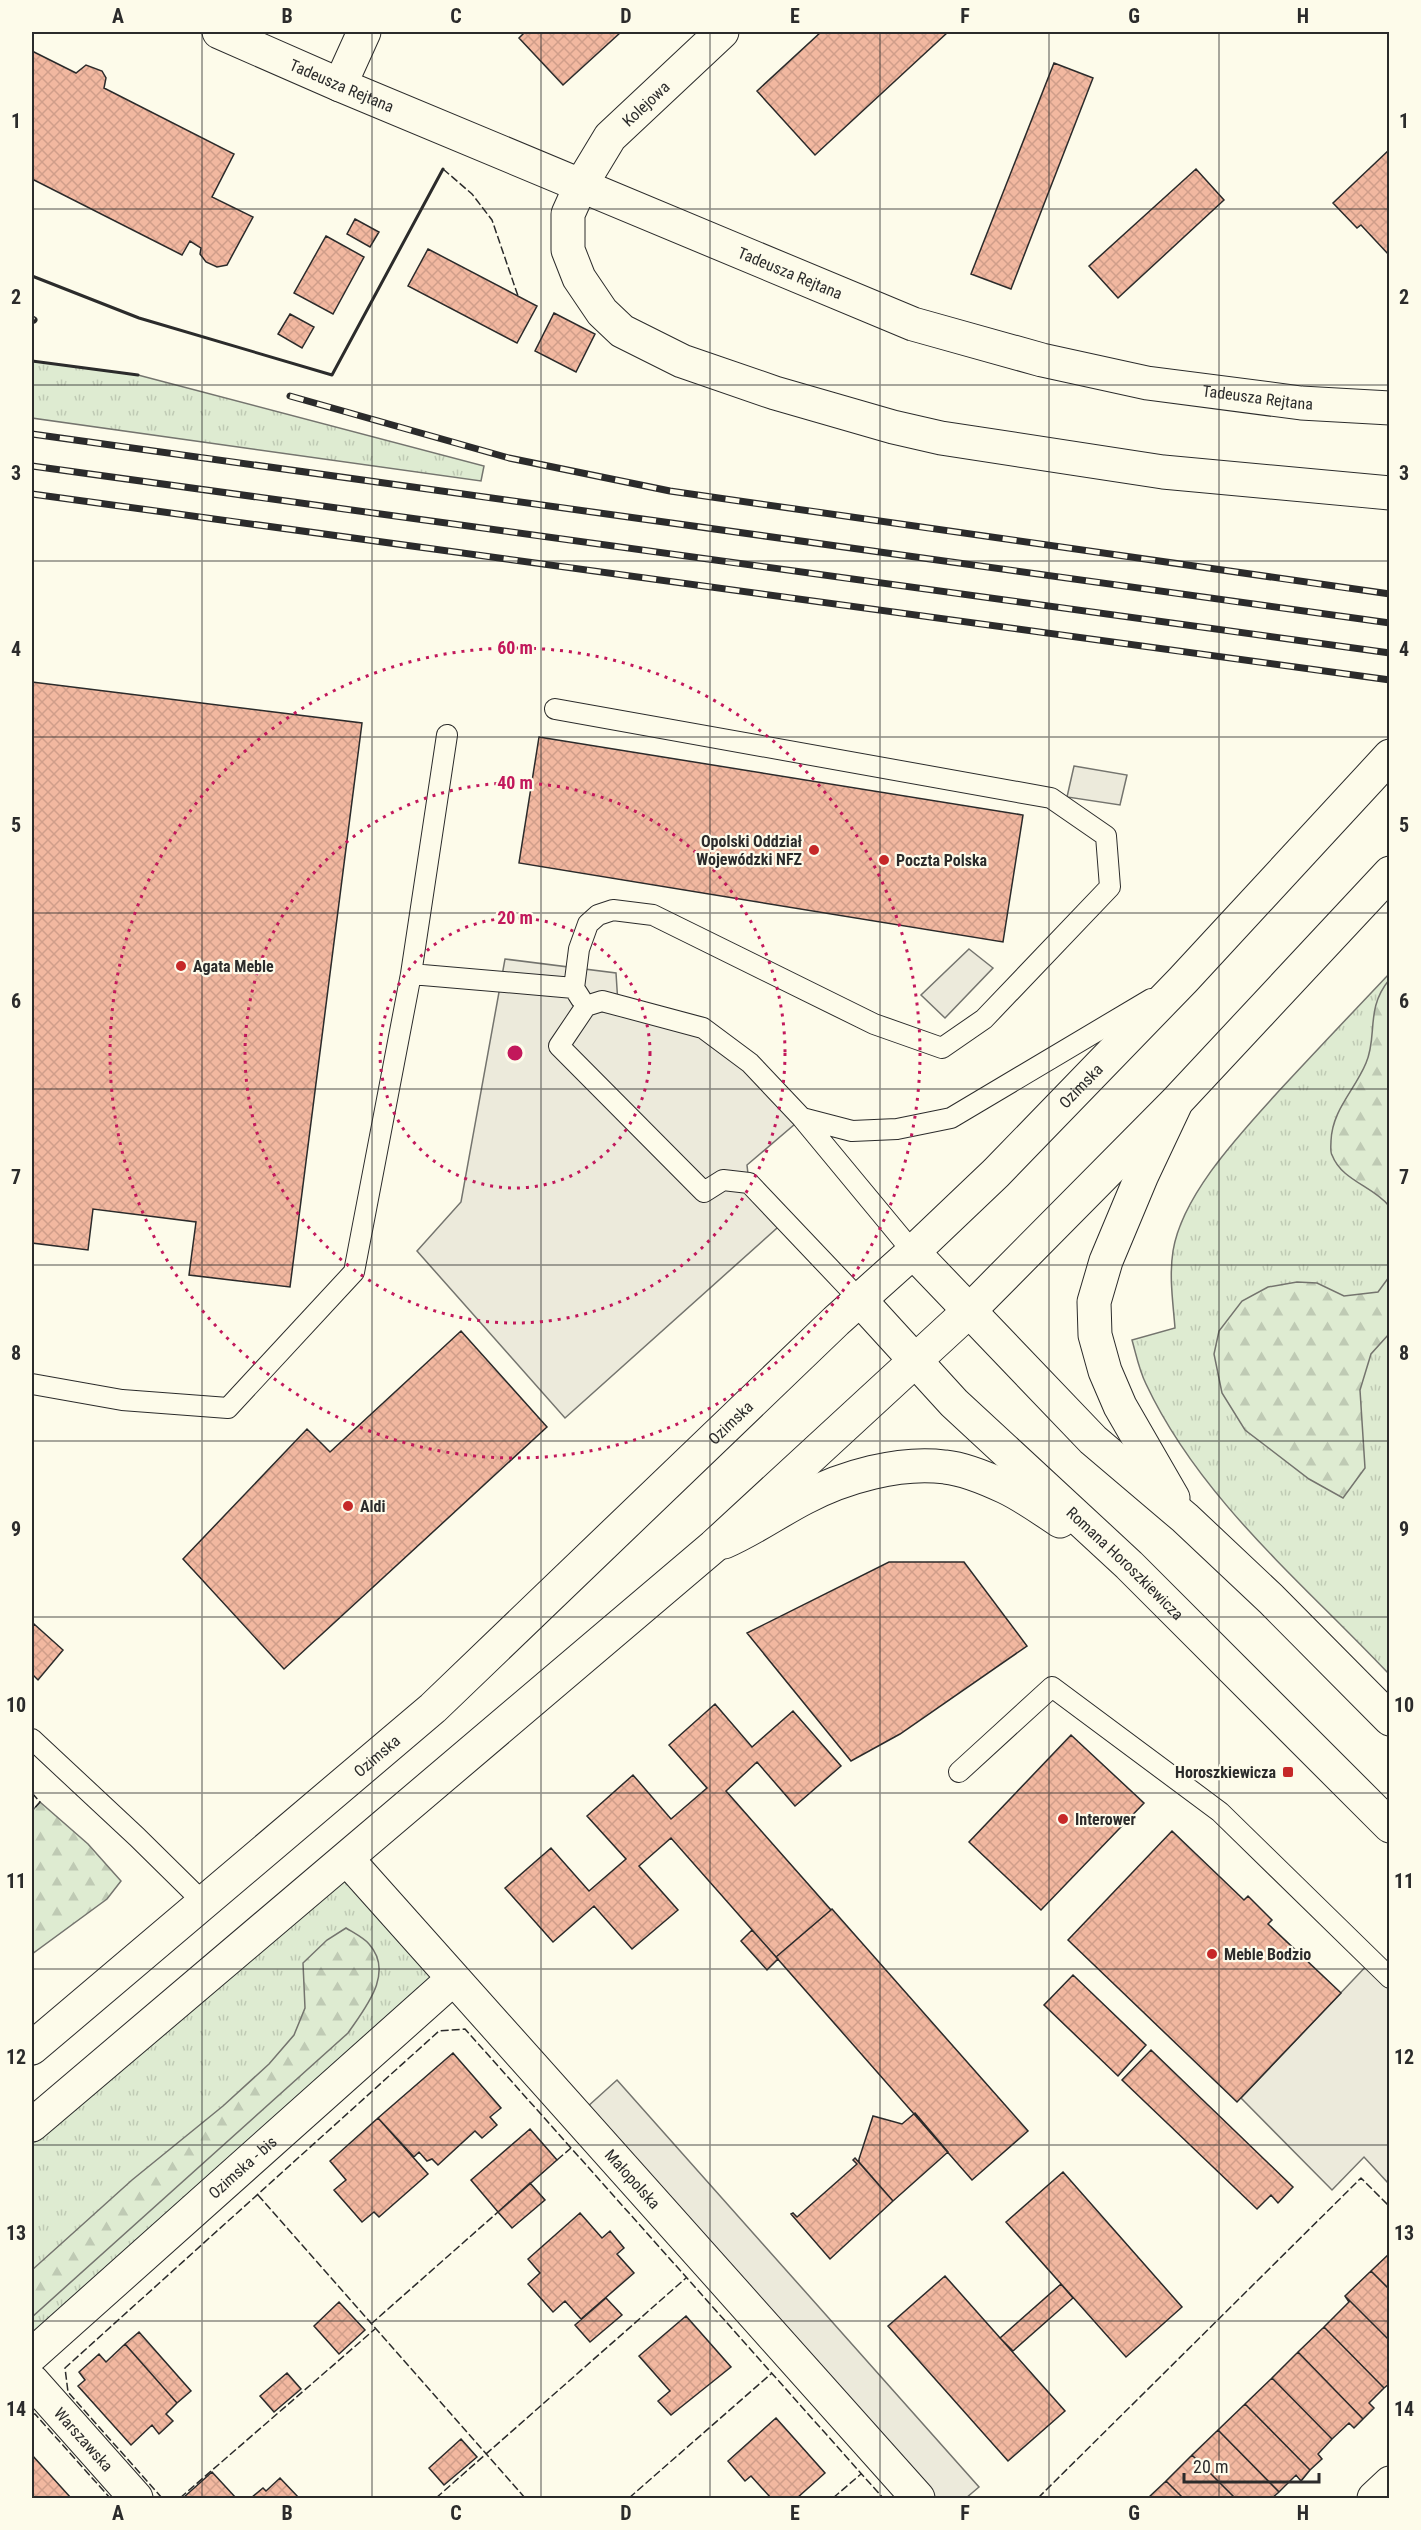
<svg xmlns="http://www.w3.org/2000/svg" width="1421" height="2530" font-family="'Roboto Condensed',sans-serif">
<defs>
<pattern id="grass-tufts" width="24" height="20" patternUnits="userSpaceOnUse" patternTransform="scale(1.5)"><rect width="24" height="20" fill="#deebd1"/><path d="M3 7l-1-3M5 7V3M7 7l1-3M15 17l-1-3M17 17v-4M19 17l1-3" fill="none" stroke="#bfcab4"/></pattern>
<pattern id="forest-firs" width="22" height="20" patternUnits="userSpaceOnUse" patternTransform="scale(1.5)"><rect width="22" height="20" fill="#deebd1"/><path d="M5 1l3.5 6h-7zM16 11l3.5 6h-7z" fill="#bfcab4"/></pattern>
<pattern id="building-cross-hatch" width="8" height="8" patternUnits="userSpaceOnUse" patternTransform="scale(1.5)"><rect width="8" height="8" fill="#f2b8a0"/><path d="M0 0l8 8M0 8l8-8" fill="none" stroke="#d09e8a"/></pattern>
</defs>
<rect width="100%" height="100%" fill="#fdfbea"/>
<!-- grass -->
<path fill="url(#grass-tufts)" stroke="#74746e" stroke-width="1.5" d="M32 361 138 375 484 466 481 481 32 418Z
M1389 974V1674C1303 1583 1200 1499 1146 1384 1139 1370 1136 1354 1132 1340L1175 1328C1173 1302 1169 1277 1173 1251 1182 1195 1240 1134 1277 1093 1314 1053 1352 1013 1389 974Z
M347 1859 453 1979 32 2355V2125Z"/>
<!-- forest -->
<path fill="url(#forest-firs)" stroke="#74746e" stroke-width="1.5" d="M1389 980V1206C1373 1186 1342 1181 1332 1155 1330 1152 1331 1145 1331 1141 1332 1110 1355 1090 1366 1063 1378 1036 1365 1009 1389 980Z
M1389 1277V1334L1371 1354 1360 1390 1365 1468 1343 1498 1309 1479 1245 1430 1222 1393 1214 1354 1219 1331 1242 1301 1268 1287 1297 1282 1317 1283 1344 1296 1378 1292Z
M40 1802 88 1844 121 1881 107 1899 32 1954V1811Z
M346 1928C354 1933 364 1938 369 1944 395 1973 365 2008 348 2033L32 2317V2270L132 2180 223 2106 269 2064 294 2035 305 2008 303 1963 327 1940Z"/>
<!-- parking -->
<path fill="#eceadb" stroke="#74746e" stroke-width="1.5" d="M1074 766 1127 775 1120 805 1067 797Z
M969 949 993 968 945 1018 921 995Z
M505 959 616 973 618 1004 703 1028 802 1118 747 1165 749 1183 786 1220 565 1418 417 1251 461 1202Z
M1371 1961 1389 1978V2184L1364 2157 1332 2190 1241 2098Z
M617 2080 979 2487 966 2498H918L576 2117Z"/>
<!-- building -->
<path fill="url(#building-cross-hatch)" stroke="#2b2b2b" stroke-width="1.5" d="M525 32H621L563 85 519 38Z
M821 32H948L815 155 757 91Z
M32 51 76 73 86 65 102 71 106 78 104 88 234 154 212 197 253 217 227 265 217 267 206 262 200 254 201 248 190 241 182 255 32 179Z
M1054 63 1093 78 1011 289 971 274Z
M1390 149V255H1389L1361 225 1357 228 1333 203Z
M1196 169 1224 200 1118 298 1089 266Z
M355 219 379 232 370 247 347 234Z
M326 236 364 257 333 314 294 293Z
M428 249 537 306 517 343 408 286Z
M554 313 595 334 576 372 535 351Z
M290 314 314 327 302 348 278 334Z
M32 682 362 723 290 1287 189 1275 196 1222 93 1209 88 1250 32 1243Z
M539 737 1023 815 1003 942 519 863Z
M461 1331 547 1427 284 1669 183 1559 307 1429 330 1452Z
M889 1562H964L1027 1646 900 1734 851 1761 747 1633Z
M34 1624 63 1650 38 1680 32 1674V1627Z
M715 1704 752 1747 793 1711 841 1766 795 1806 757 1762 726 1791 831 1910 776 1957 671 1838 639 1866 678 1910 632 1949 594 1906 553 1942 505 1888 551 1848 589 1891 626 1859 587 1816 633 1775 671 1819 707 1788 669 1745Z
M1071 1735 1144 1803 1041 1910 969 1842Z
M1172 1831 1244 1900 1248 1896 1272 1920 1268 1924 1341 1993 1237 2102 1068 1940Z
M832 1909 1028 2131 972 2180 776 1957Z
M752 1930 778 1959 767 1970 741 1941Z
M1073 1975 1146 2045 1118 2076 1044 2005Z
M1151 2050 1293 2187 1278 2203 1271 2195 1257 2209 1122 2080Z
M453 2053 501 2108 490 2117 497 2125 482 2138 475 2131 438 2165 432 2159 427 2161 419 2152 414 2157 378 2118Z
M915 2113 948 2152 893 2201 859 2162V2159L873 2116 902 2124Z
M378 2118 428 2174 379 2217 374 2212 362 2222 334 2190 346 2180 330 2161Z
M530 2129 557 2160 498 2212 471 2180Z
M855 2158 893 2201 830 2259 791 2214 793 2213 797 2217 857 2164 853 2160Z
M1063 2172 1182 2307 1126 2357 1006 2222Z
M530 2183 545 2200 512 2228 498 2212Z
M580 2213 602 2238 610 2231 624 2248 617 2254 634 2273 581 2319 565 2301 553 2312 528 2284 540 2273 528 2259Z
M1390 2253V2290L1371 2271Z
M1371 2271 1390 2290V2341L1345 2296Z
M945 2276 1065 2411 1008 2461 888 2326Z
M1061 2284 1073 2298 1013 2351 1000 2338Z
M1345 2296 1390 2341V2383L1384 2388 1324 2327 1349 2302Z
M606 2298 622 2315 590 2342 575 2325Z
M339 2302 365 2330 339 2354 314 2326Z
M686 2316 731 2367 671 2415 658 2401 670 2391 639 2356Z
M1324 2327 1384 2388 1369 2403 1374 2408 1363 2419 1298 2352Z
M139 2332 191 2391 177 2403 125 2344Z
M125 2344 177 2403 166 2414 173 2421 159 2434 152 2425 131 2445 78 2386 85 2380 79 2372 99 2354 106 2362Z
M1298 2352 1363 2419 1354 2428 1349 2423 1332 2439 1272 2378Z
M287 2373 301 2389 274 2412 260 2396Z
M1272 2378 1332 2439 1318 2454 1322 2459 1310 2470 1245 2404Z
M1245 2404 1310 2470 1301 2481 1296 2475 1279 2492 1218 2430Z
M776 2418 825 2473 797 2498H771L751 2476 745 2481 728 2461Z
M1218 2430 1279 2492 1272 2498H1235L1192 2455Z
M461 2439 477 2457 444 2485 429 2468Z
M32 2455 71 2498H32Z
M1192 2455 1235 2498H1183L1166 2481Z
M212 2472 236 2498H183Z
M280 2478 299 2498H251L263 2488 266 2491Z
M1166 2481 1183 2498H1148Z"/>
<g fill="none" stroke-linecap="round" stroke-linejoin="round">
<!-- service casing -->
<g stroke="#2b2b2b" stroke-width="22">
<path id="service" d="M555 709 1051 798 1106 836 1110 887 984 1019 942 1048 874 1024 653 915 613 910 598 915 588 924 579 949 574 988
M411 974 447 735
M802 1118 852 1131 897 1129 951 1118 1151 999
M860 1300 749 1183 723 1180 704 1192 559 1046 586 1006 602 1001 703 1028 750 1063 802 1118 913 1252
M32 1384 122 1400 228 1408 354 1272 411 974 574 988 581 999
M32 1739 137 1837 204 1903
M959 1772 1052 1687 1220 1812 1390 1978"/>
</g>
<!-- minor casing -->
<g stroke="#2b2b2b" stroke-width="35">
<g id="minor">
<path d="M340 85 364 32"/>
<path id="s1" d="M581 185 610 137 722 32"/>
<path id="s2" d="M347 1859 918 2498"/>
<path id="s3" d="M32 2355 453 1979"/>
<path id="s4" d="M32 2381 136 2498"/>
<path d="M1374 2498 1390 2483"/>
</g>
</g>
<!-- tertiary casing -->
<g stroke="#2b2b2b" stroke-width="35">
<g id="tertiary">
<path id="s5" d="M219 32 340 85 913 324 1042 360 1147 383 1301 403 1390 408"/>
<path d="M581 185 568 214V250L579 278 602 312 622 331 682 361 775 393 893 427 941 438 1163 472 1390 493"/>
<path d="M913 1252 1093 1440 1185 1518 1271 1599 1390 1719"/>
<path id="s6" d="M860 1300 954 1403 1129 1565 1390 1826"/>
<path d="M1173 1498 1120 1406 1105 1371 1095 1335 1094 1302 1106 1261 1142 1175 1175 1105"/>
<path d="M724 1542C752 1530 777 1512 804 1498 843 1477 900 1461 945 1467 964 1469 988 1479 1005 1487 1024 1496 1042 1509 1060 1521"/>
</g>
</g>
<!-- secondary casing -->
<g stroke="#2b2b2b" stroke-width="35">
<g id="secondary">
<path id="s7" d="M32 2048 433 1708 836 1321 913 1252 996 1173 1183 980 1390 756"/>
<path d="M32 2125 714 1546 969 1311 1178 1100 1390 873"/>
</g>
</g>
<!-- service -->
<use href="#service" stroke="#fdfbea" stroke-width="20"/>
<!-- minor -->
<use href="#minor" stroke="#fdfbea" stroke-width="33"/>
<!-- tertiary -->
<use href="#tertiary" stroke="#fdfbea" stroke-width="33"/>
<!-- secondary -->
<use href="#secondary" stroke="#fdfbea" stroke-width="33"/>
<!-- rail casing -->
<g stroke="#2b2b2b" stroke-width="7">
<path id="rail" d="M32 319 34 320
M290 396 509 458 670 491 1390 594
M32 434 1390 623
M32 466 1390 653
M32 494 1390 680"/>
</g>
<!-- rail -->
<use href="#rail" stroke="#fdfbea" stroke-width="4.5" stroke-dasharray="14" stroke-linecap="butt"/>
<!-- fence -->
<path stroke="#2b2b2b" stroke-width="1.5" stroke-dasharray="8 3" stroke-linecap="butt" d="M443 169 472 194 492 220 518 296
M32 1793 40 1802 32 1811
M557 2160 571 2148
M258 2195 525 2498
M371 2324 498 2212
M32 2414H35L110 2498
M162 2498 68 2392 65 2368 439 2031 465 2029 883 2498
M180 2498 375 2329
M436 2498 686 2278
M629 2498 772 2373
M833 2498 861 2474
M1038 2498 1361 2178 1390 2207"/>
<!-- wall -->
<path stroke="#2b2b2b" stroke-width="3" d="M32 276 139 318 332 375 443 169
M32 361 138 375"/>
</g>
<!-- grid -->
<path fill="none" stroke="#2b2b2b" stroke-width="1.5" stroke-opacity="0.55" d="M202 32V2498M372 32V2498M541 32V2498M710 32V2498M880 32V2498M1049 32V2498M1219 32V2498M32 209H1390M32 385H1390M32 561H1390M32 737H1390M32 913H1390M32 1089H1390M32 1265H1390M32 1441H1390M32 1617H1390M32 1793H1390M32 1969H1390M32 2145H1390M32 2321H1390"/>
<!-- distance rings -->
<g fill="none" stroke="#c2185b" stroke-width="3" stroke-dasharray="3 6">
<circle cx="515" cy="1053" r="135"/>
<circle cx="515" cy="1053" r="270"/>
<circle cx="515" cy="1053" r="405"/>
</g>
<!-- markers -->
<g fill="#c62828" stroke="#fdfbea" stroke-width="2">
<circle cx="814" cy="850" r="6"/>
<circle cx="884" cy="860" r="6"/>
<circle cx="181" cy="966" r="6"/>
<circle cx="348" cy="1506" r="6"/>
<rect x="1282" y="1766" width="12" height="12" rx="3"/>
<circle cx="1063" cy="1819" r="6"/>
<circle cx="1212" cy="1954" r="6"/>
</g>
<g text-anchor="middle" stroke-width="4.5" stroke-linejoin="round" paint-order="stroke">
<!-- street labels -->
<g font-size="16" fill="#2b2b2b" stroke="#fdfbea">
<text dy="6" stroke="none"><textPath href="#s5" startOffset="134">Tadeusza Rejtana</textPath></text>
<text dy="6" stroke="none"><textPath href="#s1" startOffset="105">Kolejowa</textPath></text>
<text dy="6" stroke="none"><textPath href="#s5" startOffset="620">Tadeusza Rejtana</textPath></text>
<text dy="6" stroke="none"><textPath href="#s5" startOffset="1106">Tadeusza Rejtana</textPath></text>
<text dy="6" stroke="none"><textPath href="#s7" startOffset="1424">Ozimska</textPath></text>
<text dy="6" stroke="none"><textPath href="#s7" startOffset="938">Ozimska</textPath></text>
<text dy="6" stroke="none"><textPath href="#s6" startOffset="374">Romana Horoszkiewicza</textPath></text>
<text dy="6" stroke="none"><textPath href="#s7" startOffset="452">Ozimska</textPath></text>
<text dy="6" stroke="none"><textPath href="#s3" startOffset="282">Ozimska - bis</textPath></text>
<text dy="6" stroke="none"><textPath href="#s2" startOffset="429">Małopolska</textPath></text>
<text dy="6" stroke="none"><textPath href="#s4" startOffset="78">Warszawska</textPath></text>
</g>
<!-- poi labels -->
<g font-size="16" font-weight="bold" fill="#2b2b2b" stroke="#fdfbea" text-anchor="start">
<text x="802" y="847" text-anchor="end">Opolski Oddział<tspan x="802" dy="18">Wojewódzki NFZ</tspan></text>
<text x="896" y="866">Poczta Polska</text>
<text x="193" y="972">Agata Meble</text>
<text x="360" y="1512">Aldi</text>
<text x="1276" y="1778" text-anchor="end">Horoszkiewicza</text>
<text x="1075" y="1825">Interower</text>
<text x="1224" y="1960">Meble Bodzio</text>
</g>
</g>
<circle cx="515" cy="1053" r="9" fill="#c2185b" stroke="#fdfbea" stroke-width="3"/>
<g font-size="18" text-anchor="middle" font-weight="bold" fill="#c2185b" stroke="#fdfbea" stroke-width="4.5" stroke-linejoin="round" paint-order="stroke">
<text x="515" y="654">60 m</text>
<text x="515" y="789">40 m</text>
<text x="515" y="924">20 m</text>
</g>
<!-- border -->
<rect width="1421" height="2530" fill="none" stroke="#fdfbea" stroke-width="66"/>
<!-- scale -->
<path d="M1184 2473v9h135v-9" fill="none" stroke="#2b2b2b" stroke-width="3"/>
<text x="1193" y="2473" font-size="18" fill="#2b2b2b" stroke="#fdfbea" stroke-width="4.5" paint-order="stroke">20 m</text>
<rect x="33" y="33" width="1355" height="2464" fill="none" stroke="#2b2b2b" stroke-width="2"/>
<g font-size="20" text-anchor="middle" font-weight="bold" fill="#2b2b2b">
<text x="118" y="23">A</text>
<text x="287" y="23">B</text>
<text x="456" y="23">C</text>
<text x="626" y="23">D</text>
<text x="795" y="23">E</text>
<text x="965" y="23">F</text>
<text x="1134" y="23">G</text>
<text x="1303" y="23">H</text>
<text x="16" y="128">1</text>
<text x="1404" y="128">1</text>
<text x="16" y="304">2</text>
<text x="1404" y="304">2</text>
<text x="16" y="480">3</text>
<text x="1404" y="480">3</text>
<text x="16" y="656">4</text>
<text x="1404" y="656">4</text>
<text x="16" y="832">5</text>
<text x="1404" y="832">5</text>
<text x="16" y="1008">6</text>
<text x="1404" y="1008">6</text>
<text x="16" y="1184">7</text>
<text x="1404" y="1184">7</text>
<text x="16" y="1360">8</text>
<text x="1404" y="1360">8</text>
<text x="16" y="1536">9</text>
<text x="1404" y="1536">9</text>
<text x="16" y="1712">10</text>
<text x="1404" y="1712">10</text>
<text x="16" y="1888">11</text>
<text x="1404" y="1888">11</text>
<text x="16" y="2064">12</text>
<text x="1404" y="2064">12</text>
<text x="16" y="2240">13</text>
<text x="1404" y="2240">13</text>
<text x="16" y="2416">14</text>
<text x="1404" y="2416">14</text>
<text x="118" y="2520">A</text>
<text x="287" y="2520">B</text>
<text x="456" y="2520">C</text>
<text x="626" y="2520">D</text>
<text x="795" y="2520">E</text>
<text x="965" y="2520">F</text>
<text x="1134" y="2520">G</text>
<text x="1303" y="2520">H</text>
</g>
</svg>
